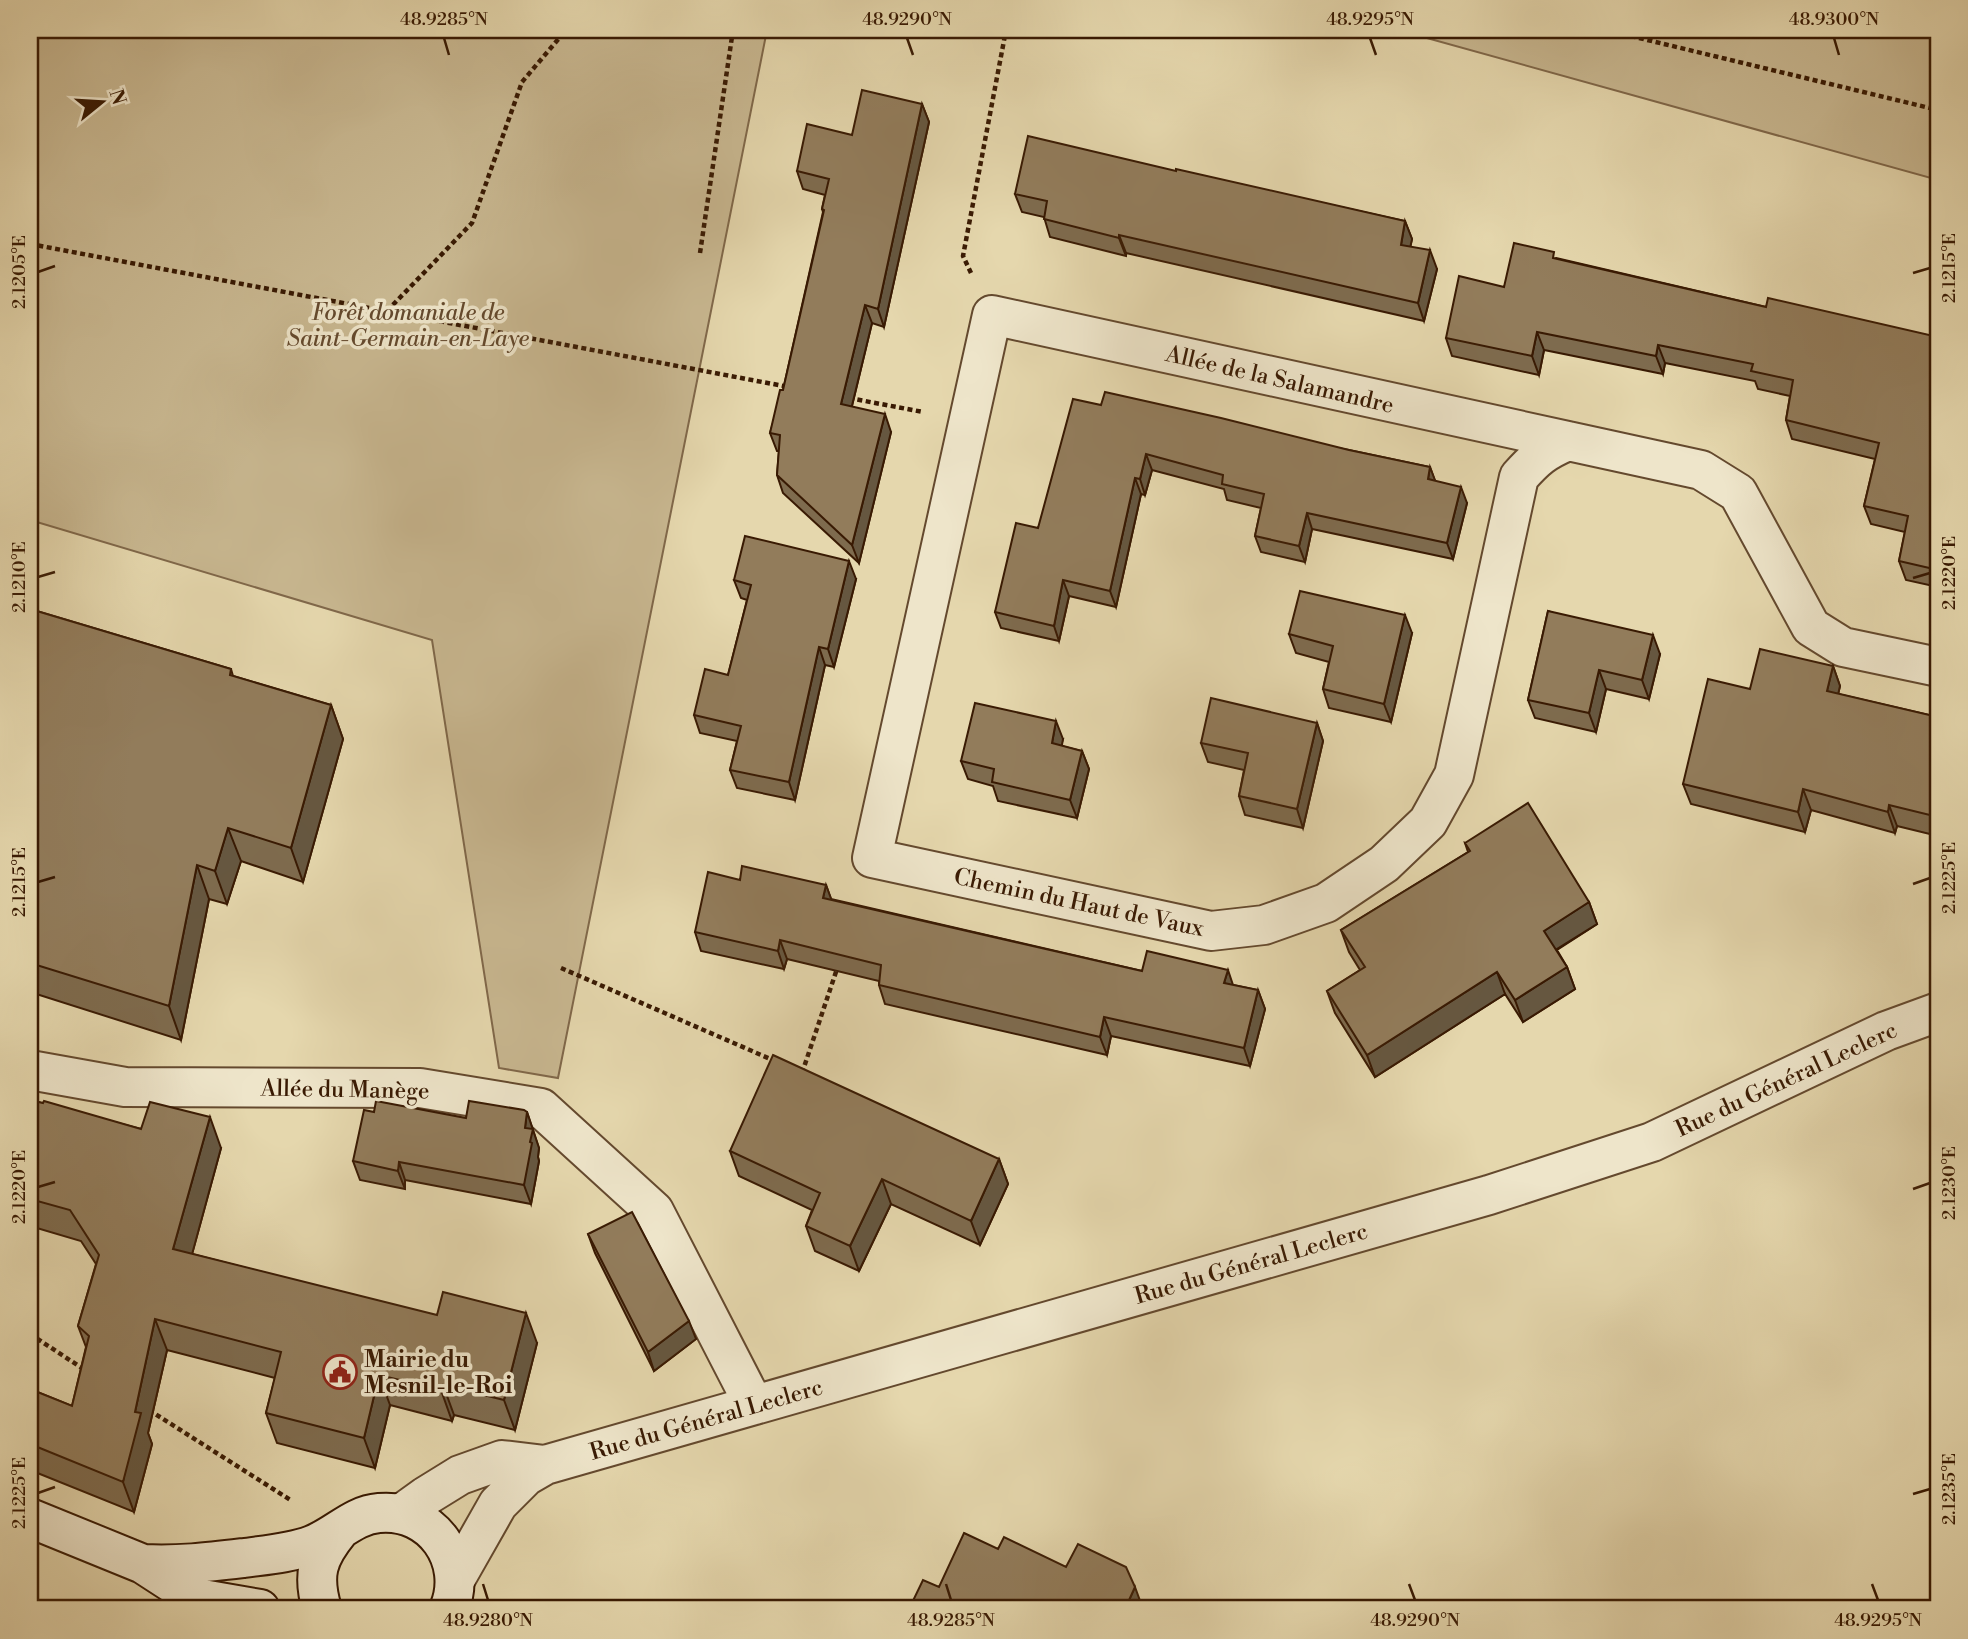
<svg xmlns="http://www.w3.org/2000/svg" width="1968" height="1639" font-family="'Libre Bodoni',serif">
<rect width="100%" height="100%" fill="#e5d7ad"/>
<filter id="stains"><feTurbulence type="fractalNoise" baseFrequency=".00286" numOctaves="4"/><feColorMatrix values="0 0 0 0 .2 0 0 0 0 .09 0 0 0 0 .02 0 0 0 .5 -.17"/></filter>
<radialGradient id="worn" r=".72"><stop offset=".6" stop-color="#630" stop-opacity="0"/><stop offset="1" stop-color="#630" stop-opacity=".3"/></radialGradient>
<!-- green -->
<path fill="#c8b790" stroke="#80684a" stroke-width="2" d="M30 30H767L558 1078 499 1068 432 640 30 520Z
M1398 30H1938V180Z"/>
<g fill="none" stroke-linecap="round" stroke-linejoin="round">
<!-- minor casing -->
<g stroke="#64492e" stroke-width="42">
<path id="minor" d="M1568 441 992 315 872 858 1211 931 1264 925 1326 903 1384 864 1428 822 1454 775 1519 477C1536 458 1544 451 1568 441L1701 470 1738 493 1811 627 1843 647 1938 667
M30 1070 125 1087 420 1088 541 1108 654 1211 754 1405
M401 1514 426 1496 460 1475 502 1460 545 1465
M456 1578 498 1504 526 1476 545 1465 1489 1195 1652 1142 1886 1031 1938 1012"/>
</g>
<!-- secondary casing -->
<g stroke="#391a03" stroke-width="42">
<path id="secondary" d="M30 1518 143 1564 180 1588 202 1599 260 1609
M143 1564C177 1566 210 1562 244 1558 266 1555 291 1553 312 1545 336 1536 353 1515 379 1513 432 1508 469 1561 449 1609
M322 1609C312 1575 317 1558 339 1531"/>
</g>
<!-- path -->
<path stroke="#391a03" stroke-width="4.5" stroke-dasharray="5 3.5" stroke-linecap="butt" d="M1606 30 1938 110
M30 244 789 387
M700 253 733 30
M971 273 963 256 1006 30
M387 311 472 223 522 82 566 30
M849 398 923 412
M561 968 775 1061
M802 1073 838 966
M30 1334 85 1370
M149 1410 292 1501"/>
<!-- minor -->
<use href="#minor" stroke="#eee5ca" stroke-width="38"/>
<!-- secondary -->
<use href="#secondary" stroke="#eee5ca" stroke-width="38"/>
</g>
<!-- wall -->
<path fill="#7e6b4e" stroke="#391a03" stroke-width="2" d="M922 104 929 122 884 327 872 323 852 406 891 432 859 563 783 493 777 475 779 451H777L770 433 783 390 823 212 822 209 825 195 803 189 797 171 852 135Z
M1176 171 1405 221 1412 239 1410 247 1437 269 1424 321 1126 253V256L1050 237 1044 217 1022 212 1015 194Z
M1556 258 1766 307 1938 337V587L1906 580 1899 561 1905 532 1871 524 1864 506 1875 459 1792 439 1786 420 1790 396 1758 389 1755 381 1665 363 1663 374 1544 350 1539 375 1452 356 1446 338 1504 287Z
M1101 405 1349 450 1430 467 1435 481 1467 503 1453 559 1312 529 1305 562 1261 552 1255 536 1261 508 1227 500 1224 489 1152 470 1145 495 1141 494 1116 607 1069 596 1059 641 1001 628 995 612Z
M856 579 834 667 825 665 795 800 737 788 730 770 737 741 700 733 694 715 728 675 747 600 741 598 734 580Z
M30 609 231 669 233 676 331 705 343 739 303 882 241 861 227 904 209 899 181 1040 30 992Z
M1548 611 1660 654 1649 699 1606 689 1596 732 1535 718 1528 700Z
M1412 633 1391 722 1329 708 1323 689 1329 662 1296 653 1289 634Z
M1833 666 1840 686 1838 694 1938 717V836L1897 826 1895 833 1811 810 1805 832 1691 804 1683 784 1750 689Z
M1317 723 1323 741 1303 828 1245 815 1239 796 1244 770 1208 762 1201 743Z
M1063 739 1061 746 1082 751 1089 769 1077 818 998 801 993 786 968 779 961 761Z
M1465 843 1589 902 1597 924 1557 950 1567 967 1575 989 1523 1022 1505 994 1375 1077 1335 1013 1327 991 1360 970 1349 952 1341 930 1468 852Z
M740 880 826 885 831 899 1142 971 1233 985 1258 990 1265 1009 1250 1066 1111 1036 1107 1055 885 1004 879 985V981L787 959 784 969 701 951 695 932Z
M30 1100 141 1129 221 1148 192 1254 537 1343 515 1430 454 1415 452 1421 390 1405 375 1468 277 1443 266 1413 275 1378 167 1350 148 1433 152 1444 134 1512 30 1470V1389L72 1406 86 1347 78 1326 96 1264 81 1241 30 1226Z
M527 1112 539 1148 538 1157 539 1161 531 1204 405 1180V1189L360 1180 353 1161 466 1118Z
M730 1151 999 1159 1008 1184 980 1245 891 1204 859 1271 815 1251 806 1226 812 1210 739 1176Z
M588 1234 696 1339 654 1371 595 1253Z"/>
<!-- shaded-wall -->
<path fill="#665740" stroke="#391a03" stroke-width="2" d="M922 104 929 122 884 327 878 309Z
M1405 221 1412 239 1407 263 1401 245Z
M1119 235 1126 253V256L1119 238Z
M1430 250 1437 269 1424 321 1418 303Z
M865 305 872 323 848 422 841 404Z
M1537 332 1544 350 1539 375 1532 356Z
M1658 345 1665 363 1663 374 1656 356Z
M885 414 891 432 859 563 852 545Z
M1146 454 1152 470 1145 495 1140 479Z
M1430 467 1436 483 1428 479Z
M1135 478 1141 494 1116 607 1110 591Z
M1461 487 1467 503 1453 559 1447 543Z
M1307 513 1312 529 1305 562 1299 546Z
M849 561 856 579 834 667 828 649Z
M1063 580 1069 596 1059 641 1054 626Z
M1405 615 1412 633 1391 722 1384 704Z
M1653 635 1660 654 1649 699 1642 680Z
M819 647 825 665 795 800 789 782Z
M1833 666 1840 686 1834 712 1827 691Z
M1599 670 1606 689 1596 732 1589 713Z
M331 705 343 739 303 882 291 848Z
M1056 721 1063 739 1059 761 1052 743Z
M1317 723 1323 741 1303 828 1297 809Z
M1082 751 1089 769 1077 818 1070 800Z
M1803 789 1811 810 1805 832 1798 812Z
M1889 805 1897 826 1895 833 1888 812Z
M228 828 241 861 227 904 215 871Z
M197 865 209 899 181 1040 169 1006Z
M826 885 833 904 823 898Z
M1589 902 1597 924 1552 952 1544 931Z
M780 940 787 959 784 969 778 951Z
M1567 967 1575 989 1523 1022 1515 1000Z
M1228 970 1234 988 1224 983Z
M1497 972 1505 994 1375 1077 1367 1055Z
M1258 990 1265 1009 1250 1066 1244 1048Z
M1104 1017 1111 1036 1107 1055 1100 1037Z
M527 1112 539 1148 538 1157 539 1161 531 1204 524 1185 525 1128Z
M210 1117 221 1148 185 1280 173 1249Z
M999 1159 1008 1184 980 1245 971 1221Z
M399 1162 405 1180V1189L398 1171Z
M882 1179 891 1204 859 1271 850 1246Z
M526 1313 537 1343 515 1430 504 1400Z
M155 1319 167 1350 148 1433 152 1444 134 1512 123 1482 135 1412Z
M689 1321 696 1339 654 1371 648 1352Z
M379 1375 390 1405 375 1468 364 1438Z
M443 1385 454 1415 452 1421 441 1390Z
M1135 1587 1143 1609H1125Z"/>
<!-- building -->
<path fill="#927c5b" stroke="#391a03" stroke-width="2" d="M862 90 922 104 878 309 865 305 841 404 885 414 852 545 777 475 780 435 770 433 780 390H783L824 210 822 209 829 179 797 171 807 124 852 135Z
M1028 136 1176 171V169L1405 221 1401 245 1430 250 1418 303 1119 235V238L1044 219 1047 201 1015 194Z
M1514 243 1554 252 1553 258 1766 307 1768 298 1938 337V570L1899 561 1908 516 1864 506 1879 443 1786 420 1793 380 1751 371 1753 364 1658 345 1656 356 1537 332 1532 356 1446 338 1459 276 1504 287Z
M1105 392 1221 418 1349 450 1430 467 1428 479 1461 487 1447 543 1307 513 1299 546 1255 536 1264 494 1222 484 1223 475 1146 454 1140 479 1135 478 1110 591 1063 580 1054 626 995 612 1016 523 1038 528 1073 399 1101 405Z
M745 536 849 561 828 649 819 647 789 782 730 770 741 726 694 715 705 669 728 675 751 585 734 580Z
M1300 591 1405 615 1384 704 1323 689 1333 646 1289 634Z
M30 609 231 669 230 675 331 705 291 848 228 828 215 871 197 865 169 1006 30 963Z
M1548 611 1653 635 1642 680 1599 670 1589 713 1528 700Z
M1760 649 1833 666 1827 691 1938 717V817L1889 805 1888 812 1803 789 1798 812 1683 784 1708 679 1750 689Z
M1211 698 1317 723 1297 809 1239 796 1248 753 1201 743Z
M975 703 1056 721 1052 743 1082 751 1070 800 992 782 994 769 961 761Z
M1528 803 1589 902 1544 931 1567 967 1515 1000 1497 972 1367 1055 1327 991 1365 967 1341 930 1470 851 1465 843Z
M742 866 826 885 823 898 1142 971 1147 951 1228 970 1224 983 1258 990 1244 1048 1104 1017 1100 1037 879 985 881 965 780 940 778 951 695 932 708 872 740 880Z
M773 1055 999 1159 971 1221 882 1179 850 1246 806 1226 820 1193 730 1151Z
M30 1100 43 1103 44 1101 141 1129 150 1102 210 1117 173 1249 437 1315 443 1292 526 1313 504 1400 443 1385 441 1390 379 1375 364 1438 266 1413 281 1352 155 1319 135 1412 141 1413 123 1482 30 1444V1389L72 1406 89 1336 78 1326 99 1255 70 1210 30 1199Z
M376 1101 466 1118 469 1101 524 1110 527 1112 525 1128 533 1129 530 1142 532 1143 524 1185 399 1162 398 1171 353 1161 364 1110 374 1112Z
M632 1212 689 1321 648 1352 588 1234Z
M964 1533 998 1549 1004 1537 1066 1567 1078 1544 1126 1567 1135 1587 1125 1609H909L923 1580 939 1587Z"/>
<!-- ticks -->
<path fill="none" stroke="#391a03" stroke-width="2.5" d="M444 38 449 55M907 38 913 55M1370 38 1376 55M1834 38 1839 55M38 272 55 266M1913 273 1930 268M38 577 55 572M1913 578 1930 573M38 882 55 877M1913 884 1930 878M38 1187 55 1182M1913 1189 1930 1183M38 1493 55 1487M1913 1494 1930 1489M483 1584 488 1600M946 1584 951 1600M1409 1584 1415 1600M1872 1584 1878 1600"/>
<!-- icons -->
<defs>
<g id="civic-ring" transform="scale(1.75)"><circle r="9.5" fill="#eee5ca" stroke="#8f2418" stroke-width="1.5"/><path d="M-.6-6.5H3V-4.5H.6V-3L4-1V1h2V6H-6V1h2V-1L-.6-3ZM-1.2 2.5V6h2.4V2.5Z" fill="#8f2418"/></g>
</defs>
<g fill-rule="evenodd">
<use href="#civic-ring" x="340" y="1372"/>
</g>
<g text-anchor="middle" stroke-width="7" stroke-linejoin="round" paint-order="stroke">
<!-- park labels -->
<g font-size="23" font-style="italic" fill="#64492d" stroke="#eee5ca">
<text x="408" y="320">Forêt domaniale de<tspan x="408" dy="26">Saint-Germain-en-Laye</tspan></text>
</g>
<!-- street labels -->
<g font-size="23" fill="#391a03" stroke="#eee5ca">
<text transform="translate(1280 379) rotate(13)" y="8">Allée de la Salamandre</text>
<text transform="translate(1079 902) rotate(12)" y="8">Chemin du Haut de Vaux</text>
<text transform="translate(1786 1079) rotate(-25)" y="8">Rue du Général Leclerc</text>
<text transform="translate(345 1089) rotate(1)" y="8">Allée du Manège</text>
<text transform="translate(1251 1263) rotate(-16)" y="8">Rue du Général Leclerc</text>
<text transform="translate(706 1419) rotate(-16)" y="8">Rue du Général Leclerc</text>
</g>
<!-- poi labels -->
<g font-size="23" font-weight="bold" fill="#391a03" stroke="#eee5ca" text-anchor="start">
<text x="364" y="1367">Mairie du<tspan x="364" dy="26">Mesnil-le-Roi</tspan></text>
</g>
</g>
<!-- margin -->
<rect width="1968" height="1639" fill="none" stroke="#e5d7ad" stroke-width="77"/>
<!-- north arrow -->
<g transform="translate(102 102) rotate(72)" stroke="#eee5ca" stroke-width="5" paint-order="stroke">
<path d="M0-5L12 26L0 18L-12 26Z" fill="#391a03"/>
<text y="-10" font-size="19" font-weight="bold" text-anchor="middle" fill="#391a03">N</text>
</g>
<rect x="38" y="38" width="1892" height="1562" fill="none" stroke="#391a03" stroke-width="2.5"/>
<g font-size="18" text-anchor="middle" fill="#391a03">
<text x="444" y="25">48.9285°N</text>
<text x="907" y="25">48.9290°N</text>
<text x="1370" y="25">48.9295°N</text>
<text x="1834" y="25">48.9300°N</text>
<text transform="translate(1949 268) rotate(-90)" y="6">2.1215°E</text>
<text transform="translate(19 272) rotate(-90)" y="6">2.1205°E</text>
<text transform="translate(1949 573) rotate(-90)" y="6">2.1220°E</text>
<text transform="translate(19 577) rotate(-90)" y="6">2.1210°E</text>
<text transform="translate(1949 878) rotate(-90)" y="6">2.1225°E</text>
<text transform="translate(19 882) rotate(-90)" y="6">2.1215°E</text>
<text transform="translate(1949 1183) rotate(-90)" y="6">2.1230°E</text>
<text transform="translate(19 1187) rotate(-90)" y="6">2.1220°E</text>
<text transform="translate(1949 1489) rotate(-90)" y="6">2.1235°E</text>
<text transform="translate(19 1493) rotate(-90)" y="6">2.1225°E</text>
<text x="488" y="1626">48.9280°N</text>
<text x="951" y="1626">48.9285°N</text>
<text x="1415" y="1626">48.9290°N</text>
<text x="1878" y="1626">48.9295°N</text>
</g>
<rect width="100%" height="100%" filter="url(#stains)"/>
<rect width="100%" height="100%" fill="url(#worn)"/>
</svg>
